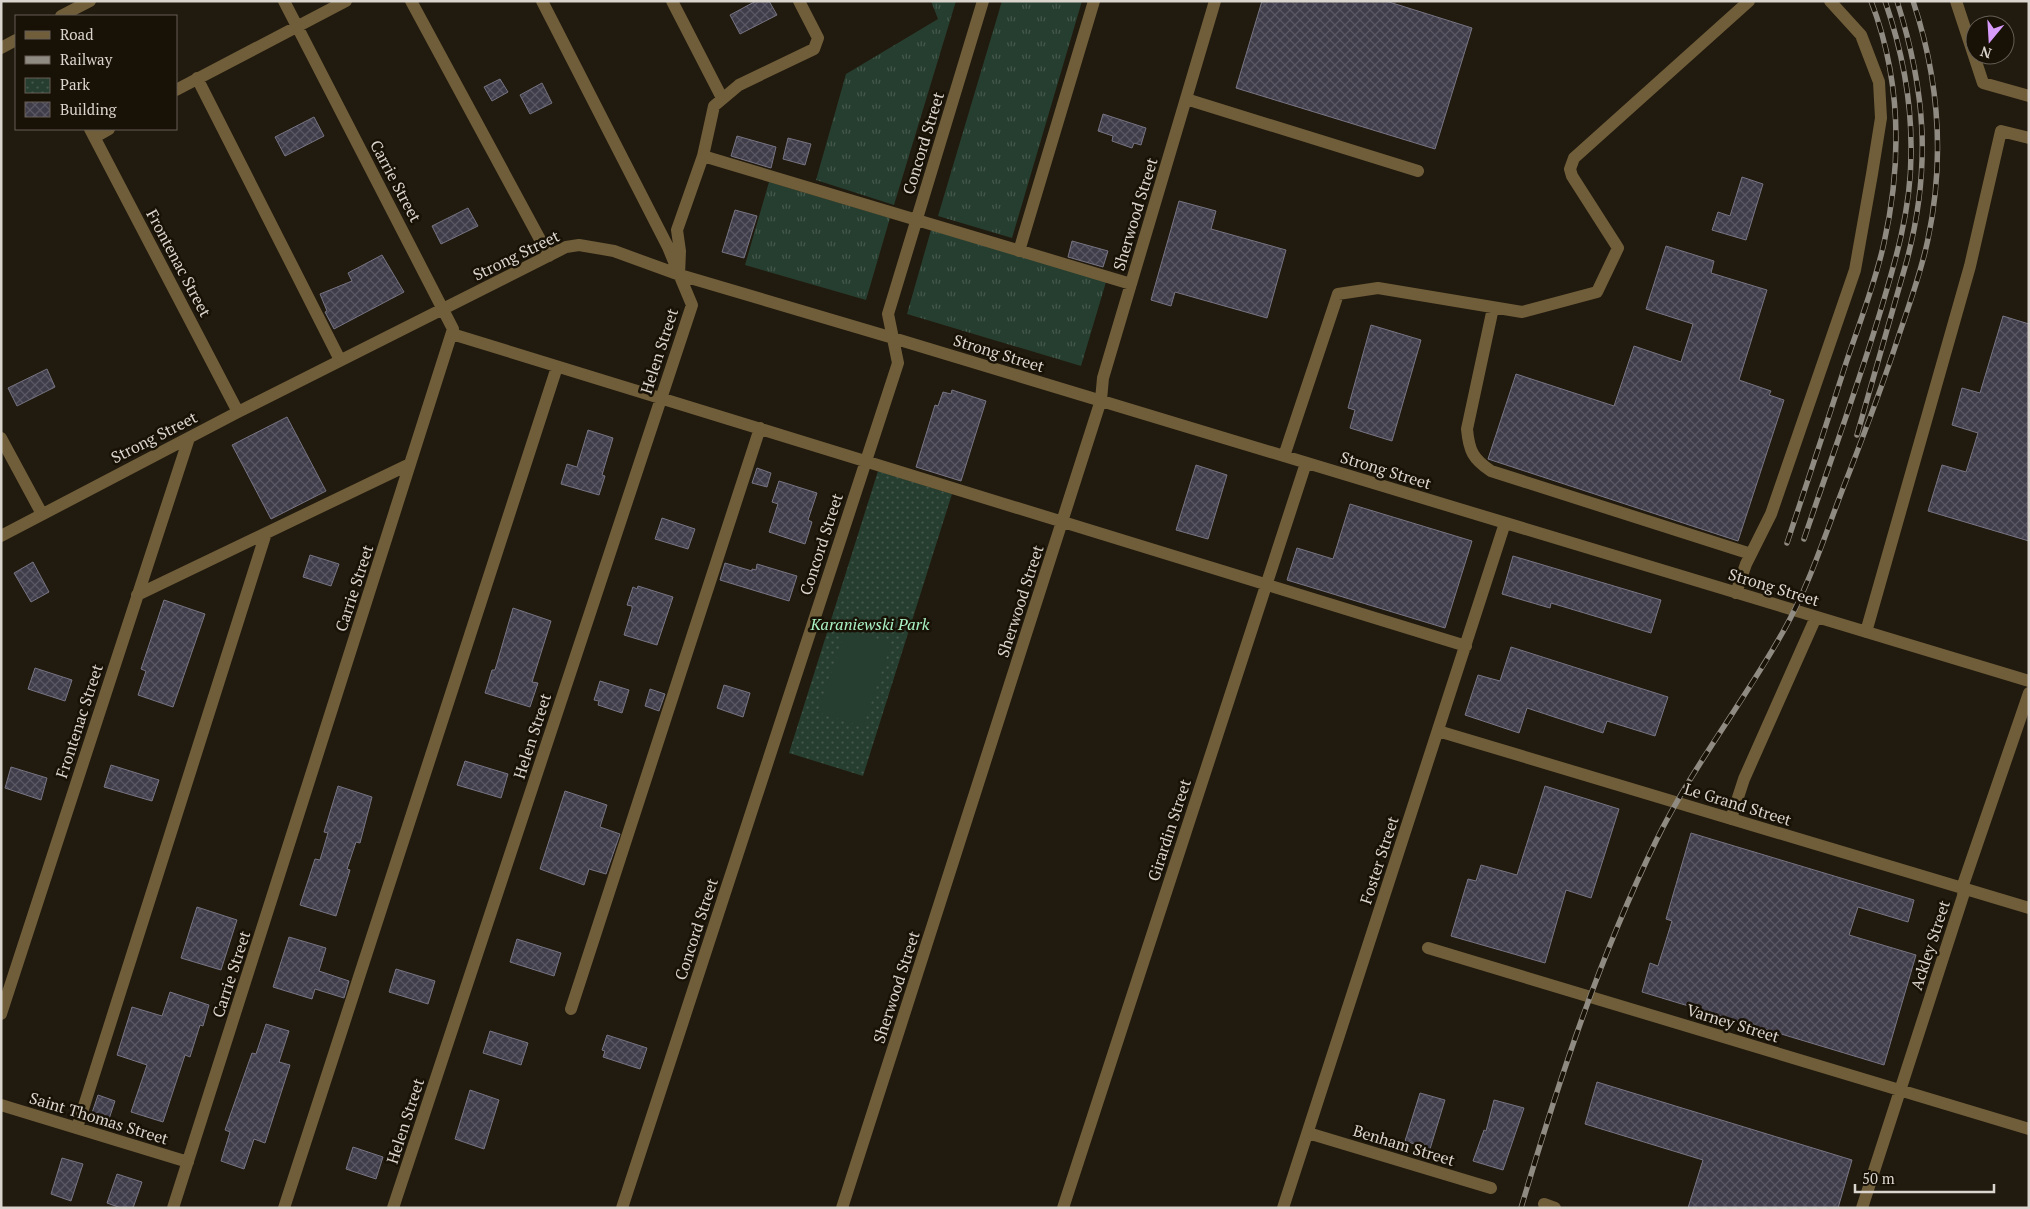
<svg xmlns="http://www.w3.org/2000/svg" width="2030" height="1209" font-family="'PT Serif',serif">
<defs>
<pattern id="grass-tufts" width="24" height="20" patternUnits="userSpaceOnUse" patternTransform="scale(1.25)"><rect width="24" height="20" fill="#263e2f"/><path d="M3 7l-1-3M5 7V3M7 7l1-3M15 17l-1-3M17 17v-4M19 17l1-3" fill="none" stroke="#45594c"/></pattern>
<pattern id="park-dots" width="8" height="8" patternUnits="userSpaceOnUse" patternTransform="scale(1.25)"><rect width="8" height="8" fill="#263e2f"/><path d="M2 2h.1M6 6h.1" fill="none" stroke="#45594c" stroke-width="1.8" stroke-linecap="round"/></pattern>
<pattern id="building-cross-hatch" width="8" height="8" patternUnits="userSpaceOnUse" patternTransform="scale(1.25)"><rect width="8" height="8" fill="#403d4b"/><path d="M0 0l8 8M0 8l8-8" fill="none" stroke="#5b5864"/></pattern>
</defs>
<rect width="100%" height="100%" fill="#211a0e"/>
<!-- grass -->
<path fill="url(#grass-tufts)" d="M931 1H956L894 205 816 180 846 74 938 19Z
M1002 1H1082L1012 238 938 216Z
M769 182 890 218 866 300 745 265Z
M931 230 1106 282 1081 366 907 314Z"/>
<!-- park -->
<path fill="url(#park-dots)" d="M878 471 952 494 863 776 789 753Z"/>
<!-- pitch -->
<path fill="#263e2f" d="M846 629 891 644 863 727 818 712Z"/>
<!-- building -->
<path fill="url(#building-cross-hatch)" stroke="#777483" d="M756 1H769L777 15 740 34 730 15Z
M1262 1H1386L1472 28 1435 149 1236 88Z
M500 79 508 92 492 101 484 87Z
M542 83 552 103 530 114 520 95Z
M1103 114 1146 128 1141 145 1134 143 1132 148 1112 141 1113 136 1098 131Z
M314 117 324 136 285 156 275 137Z
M737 136 776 147 771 168 731 156Z
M788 138 811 144 805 165 783 159Z
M1742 177 1763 184 1746 240 1712 230 1718 212 1730 216Z
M1179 201 1216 211 1211 229 1286 250 1267 318 1175 292 1171 306 1151 300Z
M468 208 478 226 441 244 432 226Z
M735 210 757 216 744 258 722 252Z
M1072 241 1108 251 1103 267 1068 257Z
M1666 246 1714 261 1711 273 1767 290 1739 380 1771 391 1769 395 1784 400 1738 541 1488 459 1516 374 1614 406 1634 346 1681 362 1693 324 1646 309Z
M382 255 404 292 334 329 325 312 327 311 320 294 352 281 348 273Z
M2003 316 2029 324V541L1928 511 1942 465 1966 472 1978 433 1952 425 1962 388 1980 393Z
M1371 325 1421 340 1392 441 1350 428 1355 410 1348 408Z
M47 369 55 387 17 406 8 388Z
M952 390 986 401 961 481 916 467 935 405 938 406 943 392 951 394Z
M287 417 326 491 271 519 232 445Z
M588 430 613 438 602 475 605 476 599 495 561 484 567 464 577 467Z
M1196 465 1227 475 1208 539 1176 530Z
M757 468 771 473 767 487 752 483Z
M779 481 817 493 808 520 812 522 805 544 769 532 778 504 772 502Z
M1350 504 1472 541 1445 628 1287 580 1297 548 1333 559Z
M662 518 695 529 688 549 655 539Z
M310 555 339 564 331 586 303 577Z
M1513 556 1661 600 1651 633 1551 603 1550 608 1502 594Z
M33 562 49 592 31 602 14 573Z
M725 563 752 571V569L756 570 757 564 797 576 789 601 720 580Z
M638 586 673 597 657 645 624 635 632 609V606L627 605 633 587 637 589Z
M164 600 205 614 173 707 138 695 146 671 141 669Z
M513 608 551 621 532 682 538 683 530 707 485 693 492 670H495Z
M1511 647 1668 697 1655 736 1607 721 1603 733 1527 708 1519 733 1465 715 1478 675 1500 681Z
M35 668 72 680 65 701 28 689Z
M600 681 629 690 622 713 598 705 599 701 594 700Z
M724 685 750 693 743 717 717 708Z
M650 689 665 694 659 711 645 706Z
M465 761 508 774 501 798 457 785Z
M111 765 159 780 152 801 104 787Z
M11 767 47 778 41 800 5 788Z
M338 786 372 797 360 843 356 842 347 869 350 870 336 916 300 905 315 859 320 860 328 833 324 832Z
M1545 786 1619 809 1591 898 1566 890 1545 963 1451 936 1468 879 1476 881 1481 865 1517 875Z
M565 791 607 805 600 827 620 834 606 874 589 869 584 885 540 869Z
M1691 833 1914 900 1908 922 1858 907 1849 935 1916 955 1884 1065 1642 992 1650 963 1658 966 1672 921 1666 919Z
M197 907 237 920 221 970 181 958Z
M289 937 326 948 319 971 349 981 344 998 315 989 312 999 273 987Z
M517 939 561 953 554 976 510 962Z
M396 969 435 981 428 1004 389 992Z
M170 992 209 1005 203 1026 200 1025 190 1057 185 1055 163 1122 131 1112 147 1065 117 1055 132 1007 162 1016Z
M266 1024 289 1031 279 1062 290 1065 265 1143 254 1139 244 1169 221 1161 230 1132 225 1130 252 1053 256 1054Z
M490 1031 528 1043 521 1065 483 1053Z
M607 1035 647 1048 640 1069 603 1057 605 1051 602 1050Z
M1597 1082 1852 1160 1838 1208H1688L1703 1160 1585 1124Z
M470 1090 499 1100 484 1149 455 1139Z
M1420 1093 1445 1100 1430 1149 1405 1141Z
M98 1095 115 1101 109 1119 92 1113Z
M1494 1100 1524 1108 1503 1170 1473 1161 1484 1130 1486 1131Z
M353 1147 383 1157 376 1179 346 1169Z
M62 1158 83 1164 71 1201 51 1194Z
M117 1174 142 1182 133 1208H121L107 1203Z"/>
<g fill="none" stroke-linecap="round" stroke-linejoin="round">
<!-- minor -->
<path stroke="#705e3a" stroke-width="12" d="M411 1 549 256
M542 1 668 247 677 269
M672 1 722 98
M1956 1 1983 83 2029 96
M61 16 90 1
M1 48 16 40
M197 78 340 360
M176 90 346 1
M1186 99 1418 171
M90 129 238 412
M95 137 109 129
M703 156 1131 284
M1019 251 1094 1
M679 275 680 251 677 230 703 156 714 106 739 85 814 49 818 38 799 1
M1493 308 1467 429C1469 451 1473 459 1491 471L1751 554
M452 334 1466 646
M1 438 42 514
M1284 456 1338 294 1378 288 1522 312 1597 292 1618 248 1572 176 1570 169 1574 158 1749 1
M1 536 238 412 566 247 579 245 614 251 680 275 893 338 2029 681
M1736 593 1746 564 1771 514 1855 270 1872 174 1881 118 1879 82 1861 35 1830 1
M137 595 410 464
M1866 632 1970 266 2001 131 2029 138
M1438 731 2029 908
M1731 819 1744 779 1816 617
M1428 948 2029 1129
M571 1009 760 428
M1 1014 189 438
M1 1105 188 1162
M77 1128 266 533
M1308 1133 1491 1188
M1544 1204 1555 1208
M173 1208 453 329 284 1
M284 1208 557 367
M393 1208 692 305 679 274
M622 1208 898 363 888 314 983 1
M842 1208 1101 400 1103 378 1215 1
M1063 1208 1306 463
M1283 1208 1505 523
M1862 1208 1963 896 1964 882 2029 693"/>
<!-- rail casing -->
<g stroke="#908b82" stroke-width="5.5">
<path id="rail" d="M1857 435 1907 260C1931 168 1926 92 1897 1
M1804 539C1829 465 1856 391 1879 316 1895 263 1911 210 1911 154 1912 101 1902 50 1885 1
M1787 543C1807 483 1827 423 1846 363 1859 324 1875 284 1884 243 1902 162 1901 79 1871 1
M1521 1208C1558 1083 1599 958 1656 841 1692 767 1744 702 1784 630 1812 580 1828 525 1849 473 1866 429 1883 384 1898 338 1909 305 1921 273 1928 239 1945 158 1939 79 1913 1"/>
</g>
<!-- rail -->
<use href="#rail" stroke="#181106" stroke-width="4" stroke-dasharray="11" stroke-linecap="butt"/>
</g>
<g text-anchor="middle" stroke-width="5" stroke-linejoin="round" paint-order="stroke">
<!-- street labels -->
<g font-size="16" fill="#dad5ce" stroke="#181106">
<text transform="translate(923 143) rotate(-73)" y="6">Concord Street</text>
<text transform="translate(396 181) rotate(62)" y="6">Carrie Street</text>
<text transform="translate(1135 214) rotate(-73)" y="6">Sherwood Street</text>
<text transform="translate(516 255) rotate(-26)" y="6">Strong Street</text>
<text transform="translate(179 263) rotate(62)" y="6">Frontenac Street</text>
<text transform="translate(659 351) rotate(-72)" y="6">Helen Street</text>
<text transform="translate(999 353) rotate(17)" y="6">Strong Street</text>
<text transform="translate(154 437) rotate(-27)" y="6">Strong Street</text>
<text transform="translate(1386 470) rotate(17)" y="6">Strong Street</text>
<text transform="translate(821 544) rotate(-72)" y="6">Concord Street</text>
<text transform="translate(1774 587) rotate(17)" y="6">Strong Street</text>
<text transform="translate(354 588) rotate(-72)" y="6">Carrie Street</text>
<text transform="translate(1020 601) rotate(-72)" y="6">Sherwood Street</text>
<text transform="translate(79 721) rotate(-72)" y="6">Frontenac Street</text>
<text transform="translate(532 736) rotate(-72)" y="6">Helen Street</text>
<text transform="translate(1738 804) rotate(17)" y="6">Le Grand Street</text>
<text transform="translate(1169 830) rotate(-72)" y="6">Girardin Street</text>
<text transform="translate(1379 860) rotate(-72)" y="6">Foster Street</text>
<text transform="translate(696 929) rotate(-72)" y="6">Concord Street</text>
<text transform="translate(1930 945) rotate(-72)" y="6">Ackley Street</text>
<text transform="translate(231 974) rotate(-72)" y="6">Carrie Street</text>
<text transform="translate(896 987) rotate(-72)" y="6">Sherwood Street</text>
<text transform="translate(1733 1023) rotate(17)" y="6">Varney Street</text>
<text transform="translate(99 1118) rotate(17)" y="6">Saint Thomas Street</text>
<text transform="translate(405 1121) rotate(-72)" y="6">Helen Street</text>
<text transform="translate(1404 1145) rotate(17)" y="6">Benham Street</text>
</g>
<!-- park labels -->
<g font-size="16" font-style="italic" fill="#a9f2c3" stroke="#181106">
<text x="870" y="630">Karaniewski Park</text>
</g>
</g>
<!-- border -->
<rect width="2030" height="1209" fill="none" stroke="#dad5ce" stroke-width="5"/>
<!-- legend -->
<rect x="15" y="15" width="162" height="115" fill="#181106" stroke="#665f56"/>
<rect x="25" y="31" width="25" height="8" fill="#705e3a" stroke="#665f56"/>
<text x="60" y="40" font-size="15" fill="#dad5ce">Road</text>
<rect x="25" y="56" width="25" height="8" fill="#908b82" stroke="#665f56"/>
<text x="60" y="65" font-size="15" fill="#dad5ce">Railway</text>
<rect x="25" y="78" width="25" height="15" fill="url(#park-dots)" stroke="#665f56"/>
<text x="60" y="90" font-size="15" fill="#dad5ce">Park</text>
<rect x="25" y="102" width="25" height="15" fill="url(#building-cross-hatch)" stroke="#665f56"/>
<text x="60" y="115" font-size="15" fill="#dad5ce">Building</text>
<!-- north arrow -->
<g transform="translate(1990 40) rotate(198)"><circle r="24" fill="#181106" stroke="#665f56"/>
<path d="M0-4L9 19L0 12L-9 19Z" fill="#d79bf9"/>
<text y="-8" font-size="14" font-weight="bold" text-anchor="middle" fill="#dad5ce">N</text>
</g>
<!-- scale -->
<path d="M1855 1184v8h139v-8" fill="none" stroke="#dad5ce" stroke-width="2.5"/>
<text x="1862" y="1184" font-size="15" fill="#dad5ce" stroke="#181106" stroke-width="4" paint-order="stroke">50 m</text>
</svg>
